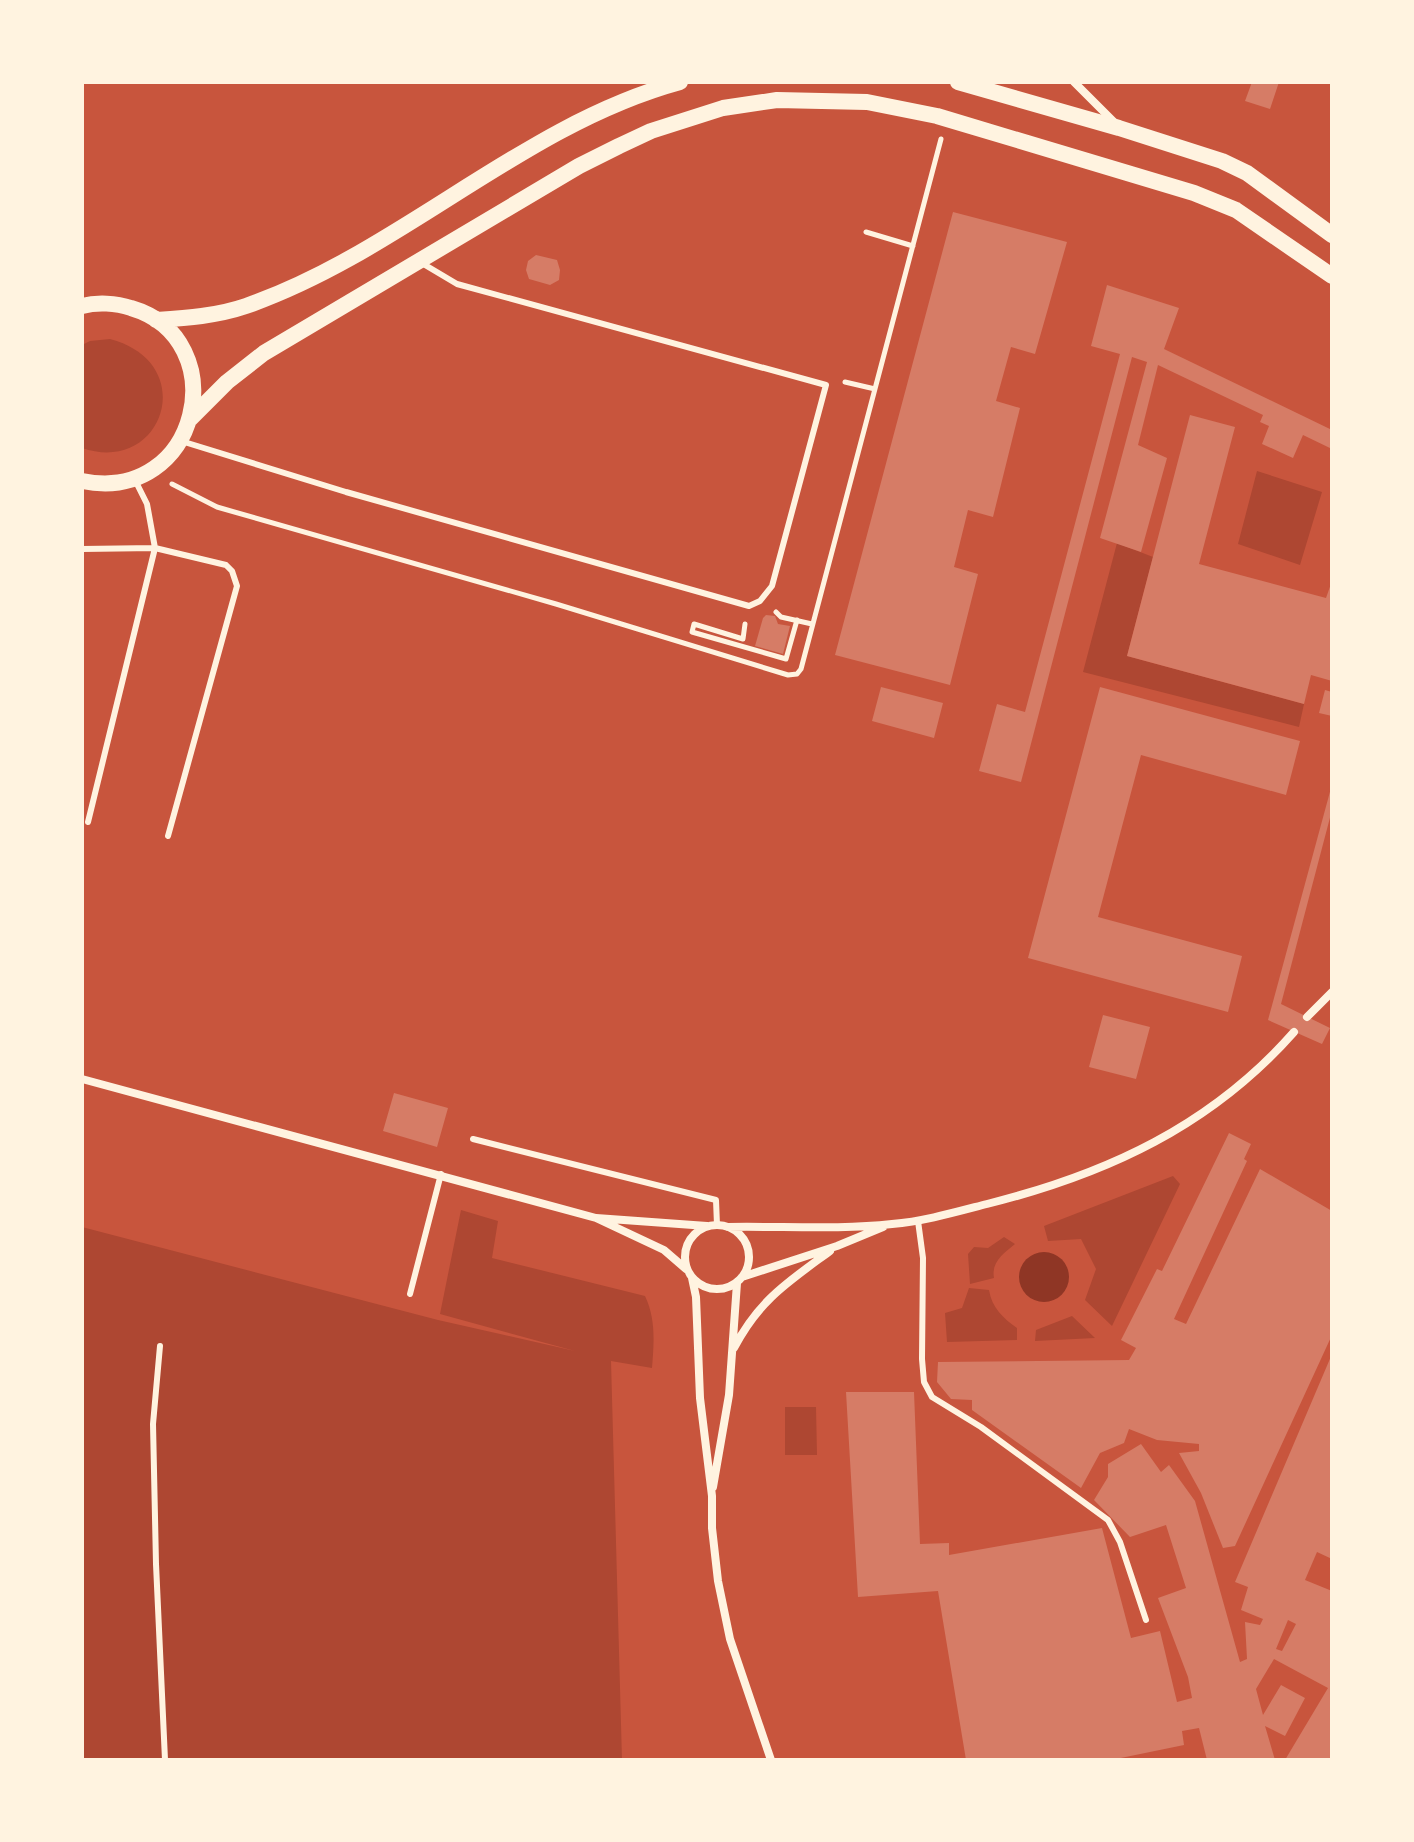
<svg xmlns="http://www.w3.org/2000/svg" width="1414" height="1842" font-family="'Source Sans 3',sans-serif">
<rect width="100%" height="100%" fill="#c8553d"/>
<!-- green -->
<path fill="#ae4732" d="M110 339C201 363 163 476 82 448V345L90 341Z
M1257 471 1322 492 1300 565 1238 544Z
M1117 543 1153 557 1127 656 1304 704 1299 727 1083 672Z
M1173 1176 1180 1184 1112 1326 1085 1300 1096 1269 1081 1239 1048 1241 1044 1226Z
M461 1210 498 1221 492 1258 645 1296C656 1319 654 1343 652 1368L611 1361 622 1760H82V1227L438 1320 575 1351 440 1314Z
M1004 1237 1015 1244C1004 1253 991 1262 994 1278L970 1284 968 1254 974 1247 988 1248Z
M969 1288 989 1290C992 1308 1003 1318 1017 1328V1340L947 1342 945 1313 962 1308Z
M1072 1316 1095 1338 1035 1341 1036 1330Z
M785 1407H816L817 1455H785Z"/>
<!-- water -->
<path fill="#8f3625" d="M1019 1277a25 25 0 1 1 50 0a25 25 0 1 1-50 0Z"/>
<!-- building -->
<path fill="#d67c66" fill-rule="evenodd" d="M1252 82H1279L1270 109 1245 101Z
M953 212 1067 242 1035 354 1011 347 996 401 1020 408 993 517 968 510 954 567 978 574 950 685 835 655Z
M536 255 557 260 560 270 559 280 550 285 529 279 526 270 528 261Z
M1107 285 1179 308 1164 349 1332 430V449L1303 435 1293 458 1262 444 1269 426 1260 422 1263 415 1158 365 1138 445 1167 458 1141 552 1100 538 1147 362 1132 357 1021 782 979 771 997 704 1025 712 1120 354 1091 346Z
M1190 415 1235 427 1199 564 1326 598 1332 581V681L1311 675 1304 704 1127 656Z
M766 615 775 616 778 624 790 626 783 654 755 646 763 618Z
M881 687 943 703 934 738 872 721Z
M1100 687 1300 741 1286 795 1141 755 1098 917 1242 956 1228 1012 1028 958Z
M1325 690 1332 692V716L1319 713Z
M1331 788 1332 810 1281 1004 1330 1028 1322 1044 1268 1020Z
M1103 1015 1150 1027 1136 1079 1089 1067Z
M394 1093 448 1108 437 1147 383 1131Z
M1229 1133 1251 1144 1244 1159 1247 1161 1174 1319 1186 1324 1260 1169 1332 1211V1335L1235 1546 1223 1548 1201 1493 1179 1453 1199 1451V1444L1157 1440 1129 1429 1124 1443 1100 1453 1081 1488 972 1410V1400L951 1399 937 1382 938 1362 1129 1360 1136 1348 1121 1340 1157 1269 1162 1271Z
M1332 1354V1559L1317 1552 1305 1580 1332 1591V1760H1285L1328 1688 1274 1659 1256 1689 1263 1715 1281 1685 1305 1698 1285 1736 1265 1726 1275 1760H1207L1199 1728 1182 1731 1184 1745 1111 1760H966L938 1591 858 1597 846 1392H914L920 1544 949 1543V1555L1102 1528 1131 1638 1160 1631 1177 1702 1192 1698 1188 1677 1158 1598 1186 1588 1166 1525 1130 1537 1094 1500 1108 1477V1464L1141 1444 1161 1472 1169 1465 1195 1501 1240 1662 1247 1659 1245 1622 1260 1625 1263 1619 1241 1610 1248 1587 1235 1582ZM1288 1620 1296 1624 1282 1651 1276 1649Z"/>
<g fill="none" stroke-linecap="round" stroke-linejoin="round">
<!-- path -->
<path stroke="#fff3e0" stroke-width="5" d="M866 232 913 246
M845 382 875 389
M172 484 217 507 556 604 788 675 797 674 801 669 941 139
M776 612 781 617 812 624
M745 624 743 639 694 624 692 632 786 659 797 620"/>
<!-- service -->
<path stroke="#fff3e0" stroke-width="6" d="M181 441 346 492 749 606 760 601 772 586 826 385 457 284 420 262
M82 549 155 548 226 565 232 571 237 586 168 836
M88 822 155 548 147 504 134 478
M473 1139 716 1200 717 1225
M918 1221 923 1258 922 1359 924 1382 932 1397 981 1427 1108 1520 1120 1542 1146 1620
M410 1294 441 1174
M160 1346 153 1424 156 1564 165 1760"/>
<!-- minor -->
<path stroke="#fff3e0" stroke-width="8" d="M1074 82 1116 124
M1307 1017 1332 992
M82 1079 596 1218
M685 1257a32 32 0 1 1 64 0a32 32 0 1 1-64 0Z
M728 1227C782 1226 839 1230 892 1224 925 1221 956 1212 987 1204 1107 1174 1211 1126 1294 1032
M686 1269 664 1250 596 1218 707 1226
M742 1277 837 1246 883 1227
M692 1278 696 1297 700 1398 712 1496V1528L718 1581 730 1639 771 1760
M734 1348C759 1300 788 1282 830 1251
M713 1487 729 1395 737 1283"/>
<!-- secondary -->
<path stroke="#fff3e0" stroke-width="16" d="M958 82 1119 128 1222 161 1247 173 1332 235
M82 306C97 302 116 303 131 308 236 339 200 505 82 481
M156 320C186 318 217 316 246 306 401 252 522 125 680 82
M190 419 227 382 264 353 579 166 619 146 651 131 723 108 777 100 867 102 937 116 1194 193 1236 210 1332 276"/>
</g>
<!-- border -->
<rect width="1414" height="1842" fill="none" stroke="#fff3e0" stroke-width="168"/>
</svg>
